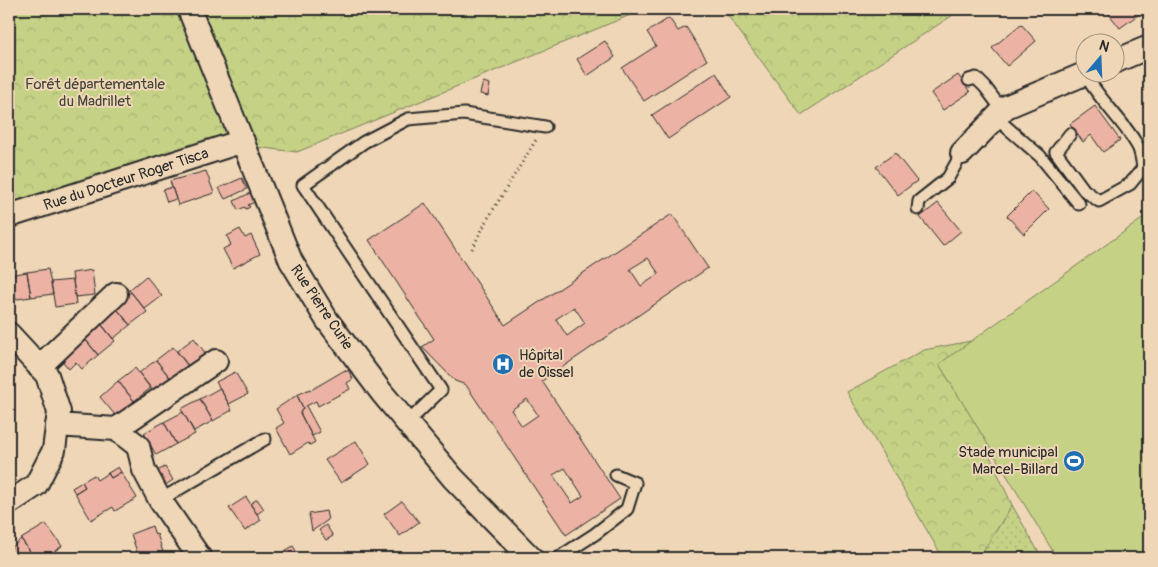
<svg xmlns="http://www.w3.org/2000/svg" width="1158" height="567" font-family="Pangolin,sans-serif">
<defs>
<pattern id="grass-dots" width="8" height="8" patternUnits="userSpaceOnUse" patternTransform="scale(1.25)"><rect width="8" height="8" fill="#c5d286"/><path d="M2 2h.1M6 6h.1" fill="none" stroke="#a9b474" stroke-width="1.8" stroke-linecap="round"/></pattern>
<pattern id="forest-crowns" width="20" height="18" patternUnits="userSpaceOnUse" patternTransform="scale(1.25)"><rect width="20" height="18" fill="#c5d286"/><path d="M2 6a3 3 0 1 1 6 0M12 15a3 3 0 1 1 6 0" fill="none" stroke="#a9b474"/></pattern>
</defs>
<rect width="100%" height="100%" fill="#eed6b6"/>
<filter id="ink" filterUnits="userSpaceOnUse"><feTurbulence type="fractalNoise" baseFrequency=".02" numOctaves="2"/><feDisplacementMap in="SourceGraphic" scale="10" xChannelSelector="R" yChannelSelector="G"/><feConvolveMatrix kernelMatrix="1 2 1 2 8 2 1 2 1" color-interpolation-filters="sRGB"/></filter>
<g filter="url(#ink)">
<!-- grass -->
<path fill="url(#grass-dots)" stroke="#787e58" d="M1012 505 1042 558H979Z"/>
<!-- forest -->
<path fill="url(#forest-crowns)" stroke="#787e58" d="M9 9H645L297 152 222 143 9 203Z
M723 9H962L801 115Z
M971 341 1062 383 987 450 1012 505 979 558H943L847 392 924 350Z"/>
<!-- green -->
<path fill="#c5d286" stroke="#787e58" d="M1149 214V558H1057L939 364Z"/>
<!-- building -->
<path fill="#ecb3a4" stroke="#2b2b2b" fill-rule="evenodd" d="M1105 9H1146L1120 28Z
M669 18 678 31 686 27 707 60 644 101 622 68 656 46 647 32Z
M1021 24 1036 41 1007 66 992 48Z
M605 41 615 57 587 76 577 59Z
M716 73 731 97 668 139 652 115Z
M958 75 970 92 943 110 931 93Z
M483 82 490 84 488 96 480 94Z
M1095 106 1120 140 1103 152 1091 135 1083 142 1070 124Z
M895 153 917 181 898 195 876 167Z
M206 171 214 193 178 205 170 181Z
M242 178 247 189 225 199 219 188Z
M172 187 176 199 167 202 163 190Z
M1032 191 1049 209 1024 234 1007 216Z
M250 193 255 202 248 205 250 207 246 209 245 207 238 210 234 201Z
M425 203 505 325 672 214 708 268 542 381 620 499 566 535 466 385 455 381 422 347 434 339 369 240ZM648 258 659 274 641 286 630 269ZM574 307 585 323 567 336 556 319ZM527 399 538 415 522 426 511 410ZM565 468 583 496 572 503 553 475Z
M938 203 961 231 943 246 920 217Z
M240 229 245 238 251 235 260 254 233 268 223 249 231 245 227 236Z
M48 269 53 294 31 297 27 272Z
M92 270 95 295 75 297 72 273Z
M27 272 31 297 10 300 9 275Z
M146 276 162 296 145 309 129 290Z
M73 280 76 304 55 307 51 282Z
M131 292 147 312 130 325 114 305Z
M114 305 130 325 113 339 97 319Z
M99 321 115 341 98 355 82 335Z
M82 335 98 355 82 369 76 362 69 369 59 357Z
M194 338 209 358 192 371 177 351Z
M173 347 188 366 171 379 156 360Z
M156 360 171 379 154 393 139 373Z
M135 368 151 388 134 401 118 381Z
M345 370 346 372 348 370 353 379 347 383 350 389 318 406 316 401 306 406 320 432 312 436 300 413 303 408 297 395 310 389 311 390Z
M235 372 248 394 229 404 216 382Z
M118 381 134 401 116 416 100 397Z
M220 388 232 410 213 421 200 399Z
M297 395 303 408 300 413 315 442 310 445 308 443 290 454 276 428 284 423 276 409Z
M200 399 213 421 194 431 181 409Z
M183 412 195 434 176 444 164 422Z
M164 422 176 444 156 455 144 433Z
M356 441 370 464 341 483 325 460Z
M118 467 121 472 111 478 108 473Z
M165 467 173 480 164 486 155 472Z
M121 472 137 498 115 511 113 507 91 520 75 493 85 487 82 482 94 475 97 480 108 473 111 478Z
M82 482 85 487 75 493 72 488Z
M246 497 261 520 245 531 229 508Z
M257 499 264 509 257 514 250 504Z
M402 501 419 522 400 536 384 514Z
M326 511 328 520 312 531 309 514Z
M46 524 62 546 45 558H35L21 539Z
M326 525 333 536 326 540 319 530Z
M152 526 155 535 157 534 165 558H139L131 534Z
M21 539 35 558H9V550Z
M293 546 296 551 286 558H282L280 554Z"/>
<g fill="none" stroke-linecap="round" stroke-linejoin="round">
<!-- lane casing -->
<g stroke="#2b2b2b" stroke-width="15">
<path id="lane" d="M969 80 976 78 985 87 1003 111
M996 118 1040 156 1079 204
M1070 134 1056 152 1084 190 1099 201 1130 184 1143 168C1142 161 1141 151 1137 145 1122 119 1099 100 1085 74
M918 209 919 201 948 178 962 153
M407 423 441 390 303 185 364 142 408 119 464 114 545 127
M160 500 265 439
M558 558 595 534 627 509 635 483 616 475"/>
</g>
<!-- street casing -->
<g stroke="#2b2b2b" stroke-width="26">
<path id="street" d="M189 9 291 261 327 320 382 393 453 478 531 558
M1116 61 1149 47
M962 153 1006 107 1089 72
M9 216 243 141
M9 334 47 375 59 412 54 450 36 485 9 503
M39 367 116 294
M57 425 116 429 216 361
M116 429 138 446 144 470 160 500 200 558"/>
</g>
<!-- path -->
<path stroke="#2b2b2b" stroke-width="3" stroke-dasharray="1 4" stroke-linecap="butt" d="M472 249 488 218 536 140"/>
<!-- lane -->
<use href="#lane" stroke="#eed6b6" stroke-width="11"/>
<!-- street -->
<use href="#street" stroke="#eed6b6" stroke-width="22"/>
</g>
</g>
<!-- icons -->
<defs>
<g id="hospital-disc" transform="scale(1.125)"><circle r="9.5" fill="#1f6fb2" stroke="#eed6b6"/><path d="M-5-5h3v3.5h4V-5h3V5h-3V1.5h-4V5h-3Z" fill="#fff"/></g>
<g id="stadium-disc" transform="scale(1.125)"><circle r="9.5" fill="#1f6fb2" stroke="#eed6b6"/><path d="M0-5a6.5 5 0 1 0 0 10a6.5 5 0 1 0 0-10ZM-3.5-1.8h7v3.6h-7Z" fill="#fff"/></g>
</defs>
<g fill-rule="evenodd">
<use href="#hospital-disc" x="503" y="364"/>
<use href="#stadium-disc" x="1074" y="461"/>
</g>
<g text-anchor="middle" stroke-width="4" stroke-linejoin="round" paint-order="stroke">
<!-- park labels -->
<g font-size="15" fill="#424439" stroke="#eed6b6">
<text x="95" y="89">Forêt départementale<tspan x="95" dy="17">du Madrillet</tspan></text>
</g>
<!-- street labels -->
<g font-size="15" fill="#2b2b2b" stroke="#eed6b6">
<text transform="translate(126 179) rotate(-18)" y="5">Rue du Docteur Roger Tisca</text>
<text transform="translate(322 307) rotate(56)" y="5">Rue Pierre Curie</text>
</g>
<!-- poi labels -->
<g font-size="15" fill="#2b2b2b" stroke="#eed6b6" text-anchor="start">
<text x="519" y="360">Hôpital<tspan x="519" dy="17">de Oissel</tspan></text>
<text x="1058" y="457" text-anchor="end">Stade municipal<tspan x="1058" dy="17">Marcel-Billard</tspan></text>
</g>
</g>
<!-- margin -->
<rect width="1158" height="567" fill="none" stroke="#eed6b6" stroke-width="30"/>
<rect x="15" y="15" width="1128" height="537" fill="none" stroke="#2b2b2b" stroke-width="2" filter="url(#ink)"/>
<!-- north arrow -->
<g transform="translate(1100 58) rotate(19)"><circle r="24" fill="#eed6b6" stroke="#a0927e"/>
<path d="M0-4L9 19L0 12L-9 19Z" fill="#1f6fb2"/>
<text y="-8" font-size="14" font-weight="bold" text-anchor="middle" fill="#2b2b2b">N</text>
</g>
</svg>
